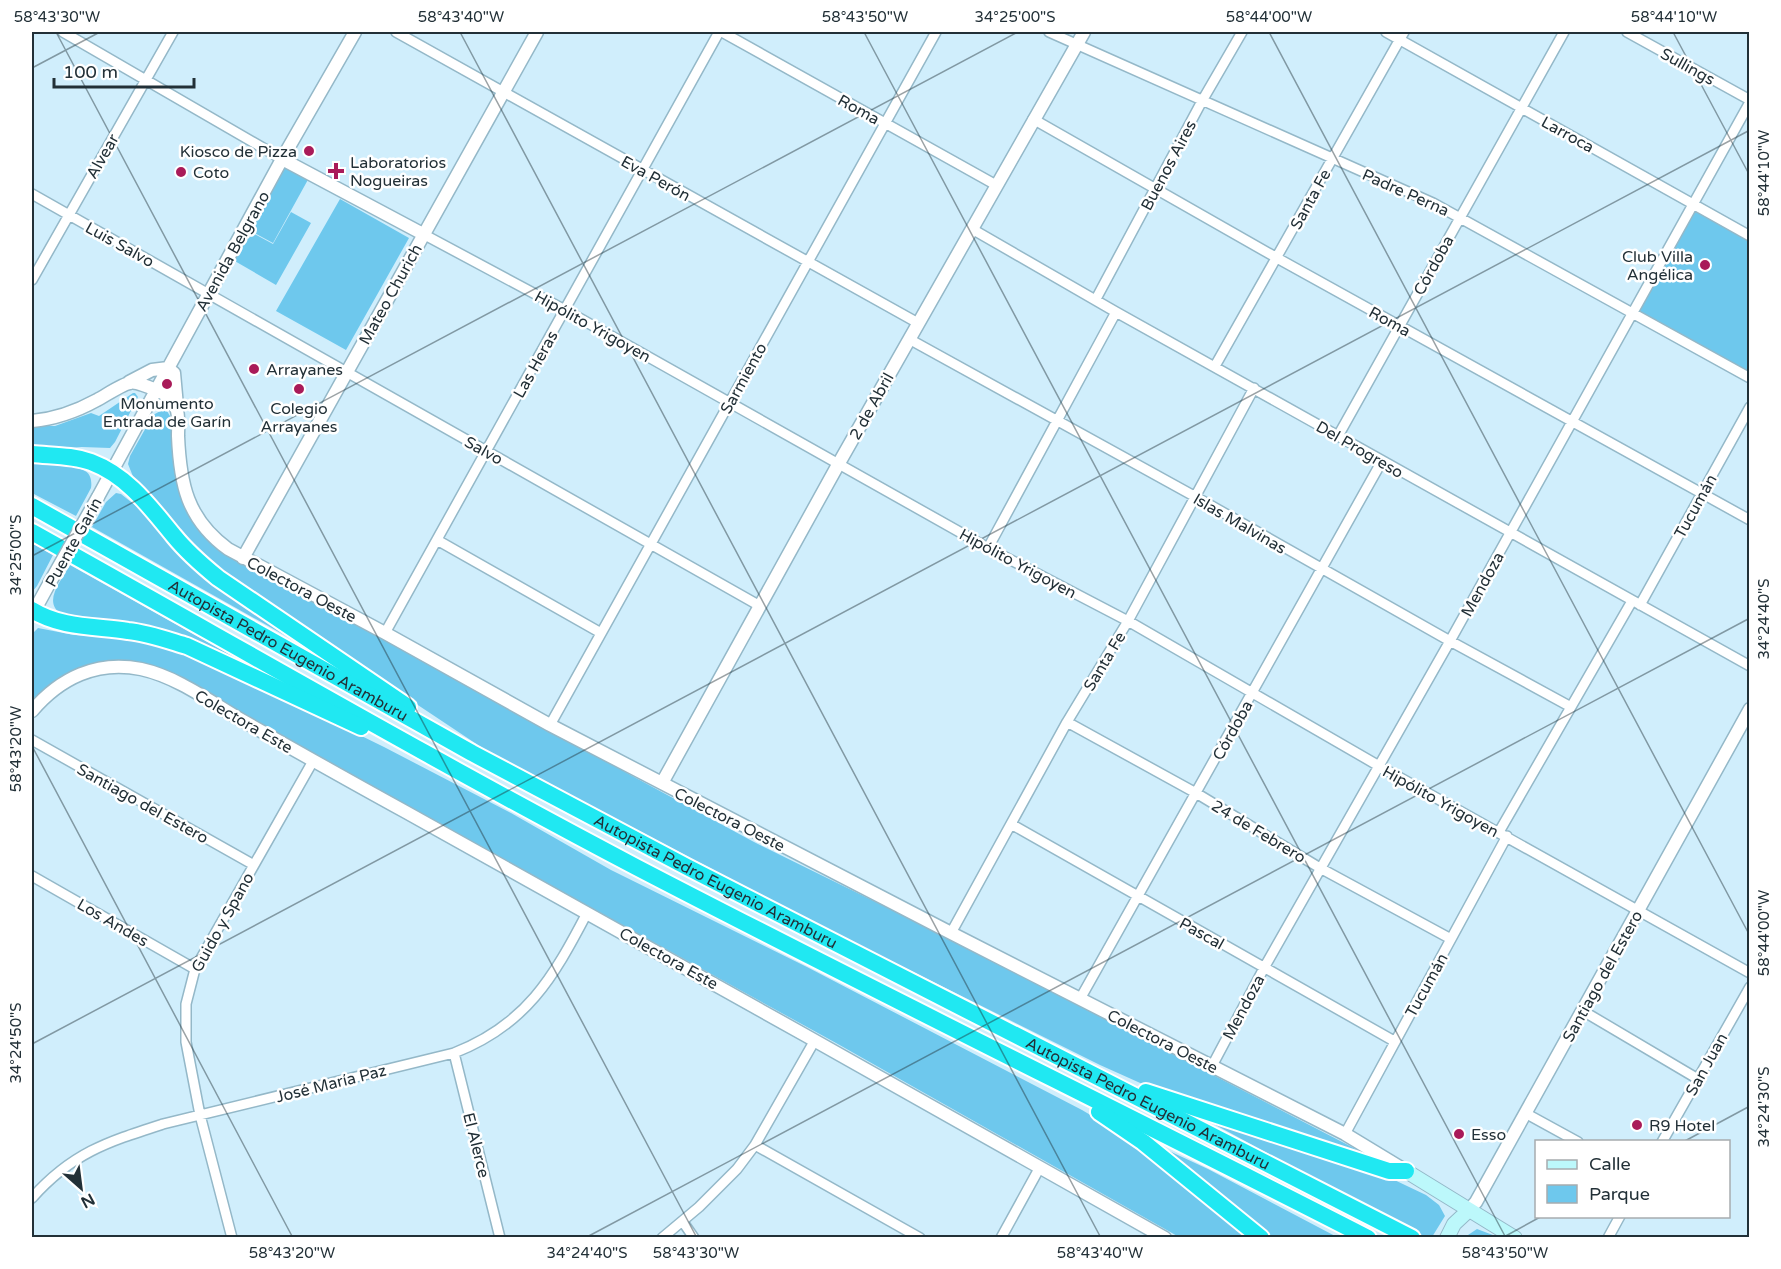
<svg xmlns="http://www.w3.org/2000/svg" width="1781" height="1269" font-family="'Varela Round',sans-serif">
<rect width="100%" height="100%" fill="#d0eefc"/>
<!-- green -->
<path fill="#6ec8ed" d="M286 163 310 176 273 243 249 230Z
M340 199 409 238 346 350 276 311Z
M1694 205 1749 236V378L1634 312Z
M291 212 311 223 276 285 233 260 249 231 273 244Z
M133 393H135L138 397 115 442 110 448 82 447 32 450V426H55L91 413 99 416Z
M164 409 167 411 170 416C174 470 177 521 225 555L474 687 636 778 754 842 943 935 1375 1159 1167 1095 1100 1065 813 922 490 753 206 564 165 519 150 493 134 479 128 464 130 456 153 415Z
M32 461C44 463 76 465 85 471 91 474 92 482 91 488L76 516 32 493Z
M116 493 121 494 334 663 92 527 106 502Z
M32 543 53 555 37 586 32 592Z
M70 565 281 683 233 663 61 614C42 601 62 580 70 565Z
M38 628 74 635 118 637 147 643 183 651 231 672 384 747 511 813 611 870 807 967 1082 1110 1109 1126 1252 1237H1179L836 1043 156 668 141 662 121 660 101 663 32 705V634Z
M1195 1114 1386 1176 1426 1195 1439 1205 1445 1216 1432 1237H1423Z
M1152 1143 1208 1169 1337 1237H1266Z
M1477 1229 1498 1237H1465Z"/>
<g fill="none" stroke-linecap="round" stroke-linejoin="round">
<!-- minor casing -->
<g stroke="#94b8c8" stroke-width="12">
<path id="minor" d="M63 32 282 159
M396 32 918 323
M722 32 996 185
M1049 32 1433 203 1750 378
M1386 32 1750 236
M1627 32 1750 100
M1033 119 1277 258 1750 520
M32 194 760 606
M972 229 1116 312 1750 666
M423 234 565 310 988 548 1128 621 1379 766 1750 973
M32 280 173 32
M1096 299 1202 101 1242 32
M909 339 1194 496 1450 641 1571 707
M1215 366 1404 32
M1338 436 1564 32
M437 540 601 633
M988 548 1116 312
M1640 605 1750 407
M385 633 719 32
M1067 722 1196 793 1320 868 1451 939
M550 725 936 32
M32 740 254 865
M1011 824 1394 1041
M1499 832 1632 601
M32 876 195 969
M951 933 1067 722 1128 621 1254 388
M1080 999 1382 461
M1583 1011 1698 1079
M454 1053 500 1238
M1212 1066 1264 968 1450 641 1750 102
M1525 1113 1578 1142
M1345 1134 1507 836
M1662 1142 1750 987
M755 1145 920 1238
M32 1198C72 1153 107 1142 163 1124L454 1053C526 1025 553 978 587 913
M683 1222 694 1238
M232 1238 200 1115 186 1042V1004L195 969 313 761
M662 1238 699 1207 737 1169 755 1145 815 1040
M1001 1238 1040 1167
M1608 1238 1620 1216"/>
</g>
<!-- tertiary casing -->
<g stroke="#94b8c8" stroke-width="15">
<path id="tertiary" d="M282 159 423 234
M168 368 174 373 177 406
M129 382 152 370 168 368
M32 421C55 419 77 411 97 400 105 396 122 384 130 383 133 382 140 384 143 385 152 388 166 393 172 400 180 410 178 424 178 436 180 484 187 519 228 549L385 633 550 725 951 933 1345 1134 1406 1171
M98 497 282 159 355 32
M243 558 537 32
M32 615 49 584
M32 711C60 678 97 660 141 669 178 677 212 703 245 722 298 752 351 782 404 811 658 952 912 1095 1165 1238
M662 783 839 463 1084 32
M1469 1210 1476 1202 1750 709"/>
</g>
<!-- secondary casing -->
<g stroke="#94b8c8" stroke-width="16">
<path id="secondary" d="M1406 1171 1515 1238
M1447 1238 1454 1224 1469 1210"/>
</g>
<!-- motorway casing -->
<g stroke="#fff" stroke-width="20">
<g id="motorway">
<path d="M32 454C52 456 72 455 91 462 128 476 150 507 174 536 187 552 202 565 218 578L408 707"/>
<path id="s1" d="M32 506 472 753 687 867 1412 1238"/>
<path d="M32 532C233 644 432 760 636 867 878 993 1124 1113 1368 1238"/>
<path d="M32 610C61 628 95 626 128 631 148 633 167 640 187 646L361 727"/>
<path d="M1146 1092 1389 1171H1406"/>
<path d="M1099 1112 1143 1142 1261 1238"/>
</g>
</g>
<!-- minor -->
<use href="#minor" stroke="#fff" stroke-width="9"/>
<!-- tertiary -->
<use href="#tertiary" stroke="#fff" stroke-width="12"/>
<!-- secondary -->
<use href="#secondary" stroke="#bcf8fb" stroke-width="14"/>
<!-- motorway -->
<use href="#motorway" stroke="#20e8f2" stroke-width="16"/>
<!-- tertiary-bridge casing -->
<g stroke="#94b8c8" stroke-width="15" stroke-linecap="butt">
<path id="tertiary-bridge" d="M49 584 98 497"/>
</g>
<!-- tertiary-bridge -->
<use href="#tertiary-bridge" stroke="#fff" stroke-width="12"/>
</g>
<!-- ticks -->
<path fill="none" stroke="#223037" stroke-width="1.5" stroke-opacity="0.45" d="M56 32 697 1238M460 32 1101 1238M864 32 1506 1238M1269 32 1750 936M1673 32 1750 176M32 68 100 32M32 556 1018 32M32 746 293 1238M32 1044 1750 130M1683 1142 1750 1106M585 1238 1750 618M1502 1238 1542 1216"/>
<!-- markers -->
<g fill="#a91b59" stroke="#fff" stroke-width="2">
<circle cx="309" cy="151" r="6"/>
<path d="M333 162h6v6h6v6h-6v6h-6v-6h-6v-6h6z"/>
<circle cx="181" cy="172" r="6"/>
<circle cx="1705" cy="265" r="6"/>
<circle cx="254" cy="369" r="6"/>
<circle cx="167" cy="384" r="6"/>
<circle cx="299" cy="389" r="6"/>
<circle cx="1637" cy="1125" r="6"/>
<circle cx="1459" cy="1134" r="6"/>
</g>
<g text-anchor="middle" stroke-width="5" stroke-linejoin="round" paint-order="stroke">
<!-- street labels -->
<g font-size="16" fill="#223037" stroke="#fff">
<text transform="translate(1688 66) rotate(29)" y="6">Sullings</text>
<text transform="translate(859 109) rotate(29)" y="6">Roma</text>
<text transform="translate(1568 134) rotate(29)" y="6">Larroca</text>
<text transform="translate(102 156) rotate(-60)" y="6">Alvear</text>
<text transform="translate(1168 165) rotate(-62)" y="6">Buenos Aires</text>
<text transform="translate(656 178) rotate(29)" y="6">Eva Perón</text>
<text transform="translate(1406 192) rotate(24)" y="6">Padre Perna</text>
<text transform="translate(1310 199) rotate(-61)" y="6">Santa Fe</text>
<text transform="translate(120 244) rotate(29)" y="6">Luis Salvo</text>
<text transform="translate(232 251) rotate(-61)" y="6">Avenida Belgrano</text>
<text transform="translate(1433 265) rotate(-61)" y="6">Córdoba</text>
<text transform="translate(390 294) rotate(-61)" y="6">Mateo Churich</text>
<text transform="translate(1390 321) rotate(29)" y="6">Roma</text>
<text transform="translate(593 326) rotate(29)" y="6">Hipólito Yrigoyen</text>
<text transform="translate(535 364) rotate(-61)" y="6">Las Heras</text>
<text transform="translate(743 378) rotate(-61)" y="6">Sarmiento</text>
<text transform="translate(871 406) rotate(-61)" y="6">2 de Abril</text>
<text transform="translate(1360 449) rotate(30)" y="6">Del Progreso</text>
<text transform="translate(484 450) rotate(29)" y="6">Salvo</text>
<text transform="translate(1695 506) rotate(-61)" y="6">Tucumán</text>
<text transform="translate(1240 523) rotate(30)" y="6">Islas Malvinas</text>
<text transform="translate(73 542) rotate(-61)" y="6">Puente Garín</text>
<text transform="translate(1018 563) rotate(28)" y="6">Hipólito Yrigoyen</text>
<text transform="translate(1482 584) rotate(-61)" y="6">Mendoza</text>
<text transform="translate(302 589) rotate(28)" y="6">Colectora Oeste</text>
<text dy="6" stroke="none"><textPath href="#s1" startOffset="294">Autopista Pedro Eugenio Aramburu</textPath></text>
<text transform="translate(1104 661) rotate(-59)" y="6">Santa Fe</text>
<text transform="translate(244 721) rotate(30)" y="6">Colectora Este</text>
<text transform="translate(1232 730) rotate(-61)" y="6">Córdoba</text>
<text transform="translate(1441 801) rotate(29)" y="6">Hipólito Yrigoyen</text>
<text transform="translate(143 803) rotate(29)" y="6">Santiago del Estero</text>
<text transform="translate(730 819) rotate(27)" y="6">Colectora Oeste</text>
<text transform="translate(1259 831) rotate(31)" y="6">24 de Febrero</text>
<text dy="6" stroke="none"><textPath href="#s1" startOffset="780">Autopista Pedro Eugenio Aramburu</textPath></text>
<text transform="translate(113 922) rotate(30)" y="6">Los Andes</text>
<text transform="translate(222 922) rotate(-61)" y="6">Guido y Spano</text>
<text transform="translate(1202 933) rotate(29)" y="6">Pascal</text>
<text transform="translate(669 958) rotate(29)" y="6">Colectora Este</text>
<text transform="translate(1602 976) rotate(-61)" y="6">Santiago del Estero</text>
<text transform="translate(1426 985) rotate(-61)" y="6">Tucumán</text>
<text transform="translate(1243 1007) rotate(-62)" y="6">Mendoza</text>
<text transform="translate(1163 1041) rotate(27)" y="6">Colectora Oeste</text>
<text transform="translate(1706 1064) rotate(-61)" y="6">San Juan</text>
<text transform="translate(331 1083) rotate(-14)" y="6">José María Paz</text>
<text dy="6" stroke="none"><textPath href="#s1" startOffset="1266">Autopista Pedro Eugenio Aramburu</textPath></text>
<text transform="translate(477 1145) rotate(76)" y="6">El Alerce</text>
</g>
<!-- poi labels -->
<g font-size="16" fill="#223037" stroke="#fff" text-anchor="start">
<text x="297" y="157" text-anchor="end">Kiosco de Pizza</text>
<text x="350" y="168">Laboratorios<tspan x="350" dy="18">Nogueiras</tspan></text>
<text x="193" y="178">Coto</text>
<text x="1693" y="262" text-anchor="end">Club Villa<tspan x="1693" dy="18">Angélica</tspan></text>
<text x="266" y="375">Arrayanes</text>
<text x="167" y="409" text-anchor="middle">Monumento<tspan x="167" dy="18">Entrada de Garín</tspan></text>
<text x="299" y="414" text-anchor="middle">Colegio<tspan x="299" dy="18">Arrayanes</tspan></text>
<text x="1649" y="1131">R9 Hotel</text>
<text x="1471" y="1140">Esso</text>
</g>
</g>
<!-- border -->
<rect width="1781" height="1269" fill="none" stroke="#ffffff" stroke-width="66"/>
<!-- legend -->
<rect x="1535" y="1140" width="195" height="78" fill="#ffffff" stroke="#a7acaf" stroke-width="1.5"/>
<rect x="1547" y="1160" width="30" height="9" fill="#bcf8fb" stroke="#a7acaf" stroke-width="1.5"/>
<text x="1589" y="1170" font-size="18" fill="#223037">Calle</text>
<rect x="1547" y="1185" width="30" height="18" fill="#6ec8ed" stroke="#a7acaf" stroke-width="1.5"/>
<text x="1589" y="1200" font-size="18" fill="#223037">Parque</text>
<!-- north arrow -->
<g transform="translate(81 1188) rotate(152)" stroke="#ffffff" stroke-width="4.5" paint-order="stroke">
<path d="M0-4.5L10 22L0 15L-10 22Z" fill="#223037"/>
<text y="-9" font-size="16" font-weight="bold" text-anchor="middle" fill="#223037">N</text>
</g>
<!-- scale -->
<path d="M54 78v9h140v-9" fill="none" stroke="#223037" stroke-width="3"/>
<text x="63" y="78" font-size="18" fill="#223037" stroke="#ffffff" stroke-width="4.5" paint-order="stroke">100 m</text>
<rect x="33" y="33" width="1715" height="1203" fill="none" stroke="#223037" stroke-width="2"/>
<g font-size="15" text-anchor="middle" fill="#223037">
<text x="57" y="22">58°43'30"W</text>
<text x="461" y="22">58°43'40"W</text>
<text x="865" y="22">58°43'50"W</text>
<text x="1015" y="22">34°25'00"S</text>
<text x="1269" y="22">58°44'00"W</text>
<text x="1674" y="22">58°44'10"W</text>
<text transform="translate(1764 173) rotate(-90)" y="5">58°44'10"W</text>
<text transform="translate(16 555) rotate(-90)" y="5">34°25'00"S</text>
<text transform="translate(1764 619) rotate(-90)" y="5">34°24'40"S</text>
<text transform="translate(16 749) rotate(-90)" y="5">58°43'20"W</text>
<text transform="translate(1764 933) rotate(-90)" y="5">58°44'00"W</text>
<text transform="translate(16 1043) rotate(-90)" y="5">34°24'50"S</text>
<text transform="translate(1764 1107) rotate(-90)" y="5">34°24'30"S</text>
<text x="292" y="1258">58°43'20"W</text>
<text x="587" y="1258">34°24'40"S</text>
<text x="696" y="1258">58°43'30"W</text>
<text x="1100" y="1258">58°43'40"W</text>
<text x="1505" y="1258">58°43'50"W</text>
</g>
</svg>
